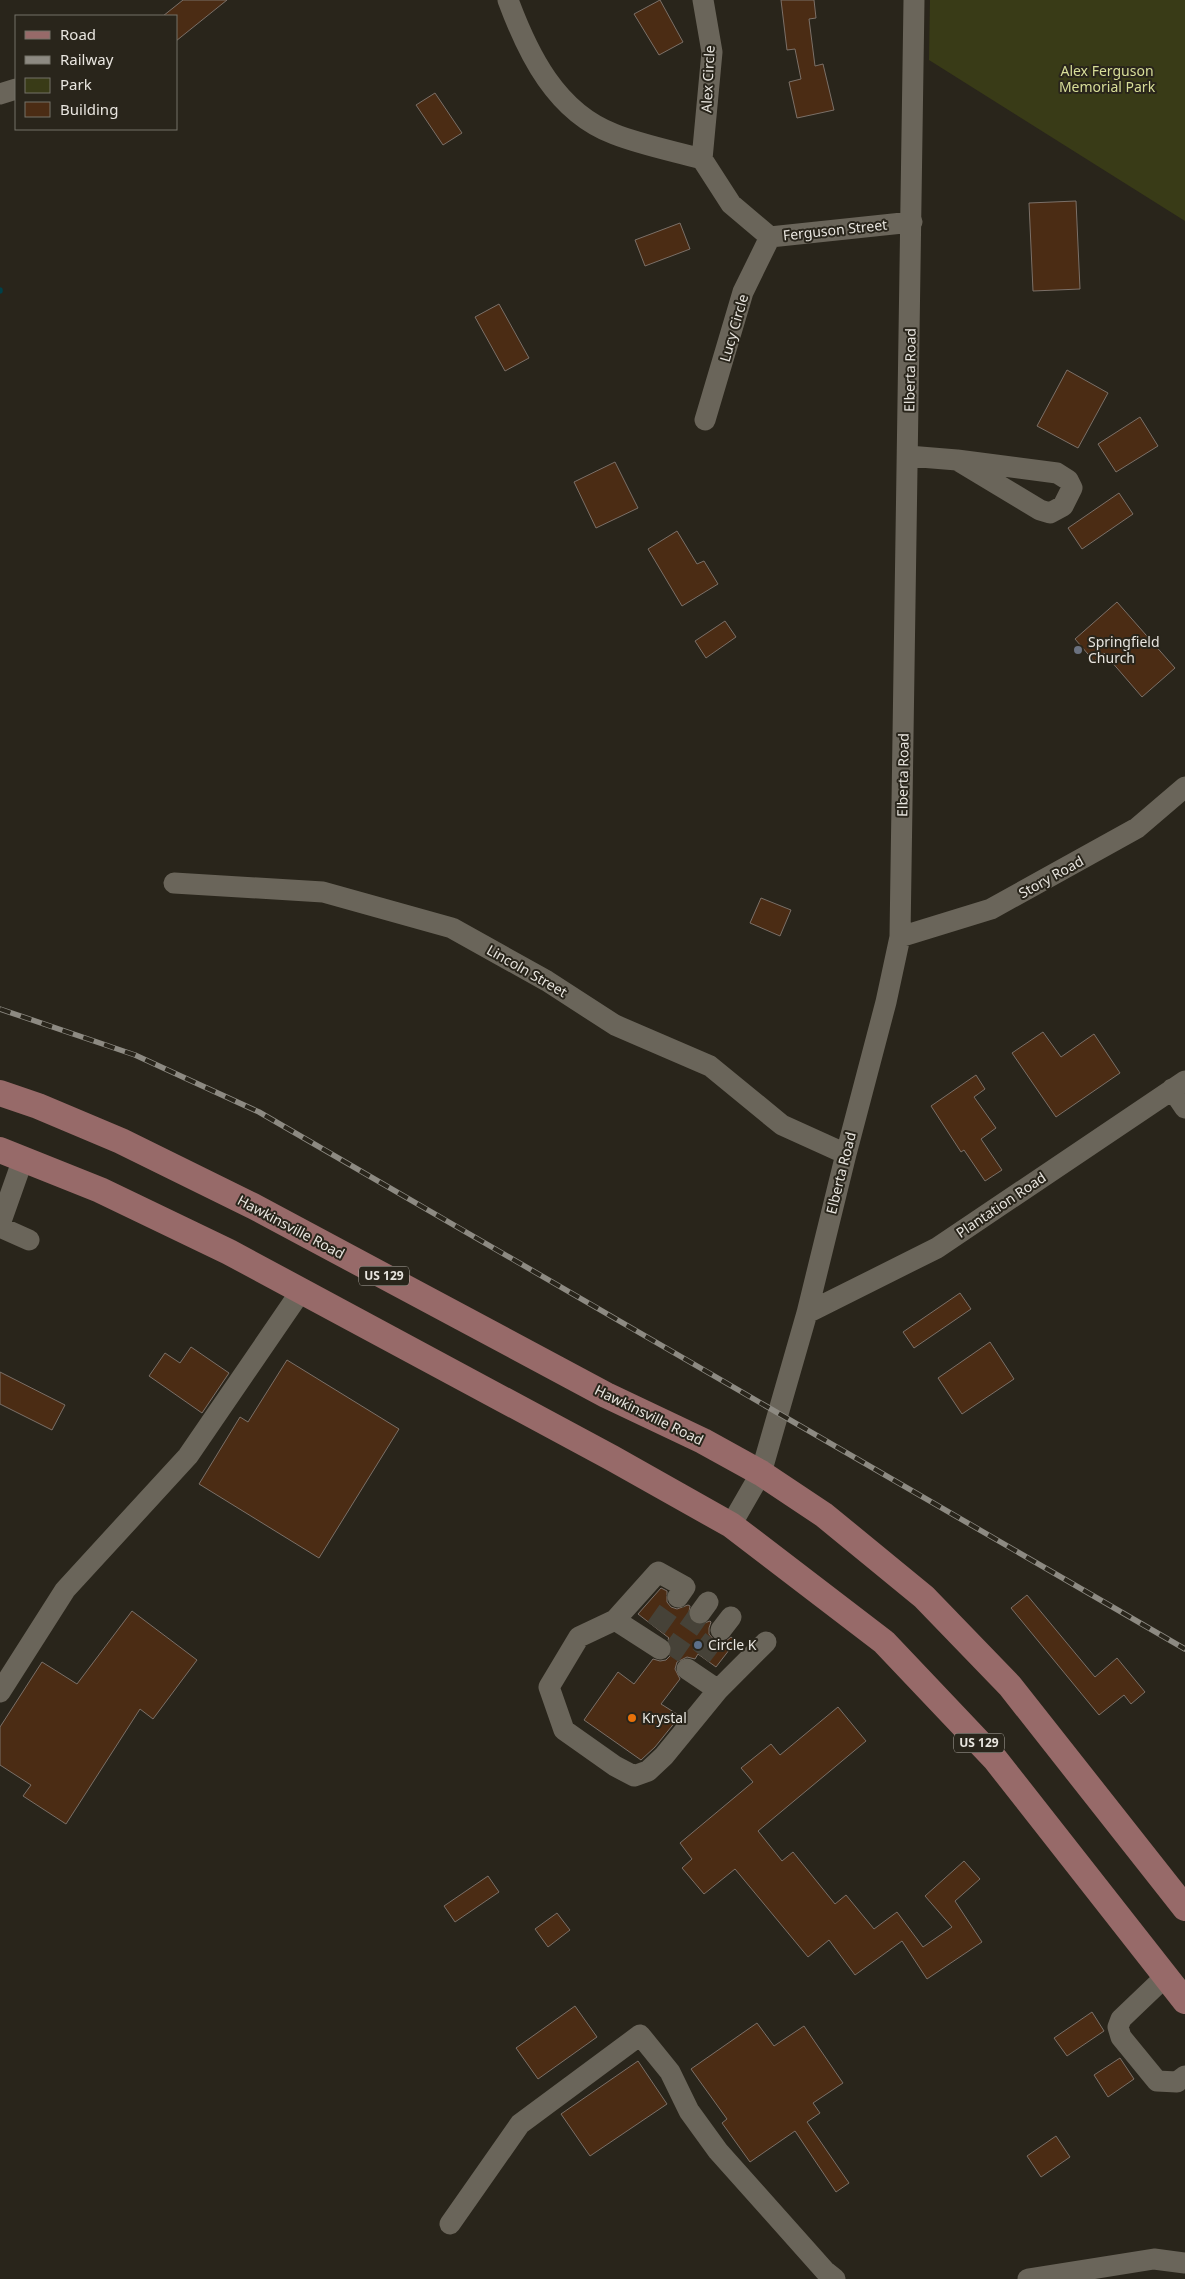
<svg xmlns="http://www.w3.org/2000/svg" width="1185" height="2279" font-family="'Noto Sans',sans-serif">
<rect width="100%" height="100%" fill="#29251b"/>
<!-- green -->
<path fill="#393b17" d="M930 0H1185V221L929 60Z"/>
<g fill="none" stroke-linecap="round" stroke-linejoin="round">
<!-- stream -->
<path stroke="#004149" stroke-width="5.5" d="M0 291V290"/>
</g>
<!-- building -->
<path fill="#4b2c14" stroke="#7b7068" d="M183 0H227L176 41V16H163Z
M660 0 683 42 659 55 634 14Z
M781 0H814L816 18 809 19 815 66 823 64 834 110 797 118 789 82 801 79 795 49 787 50Z
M435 93 462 133 443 145 416 105Z
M1076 201 1080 289 1033 291 1029 203Z
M680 223 690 249 645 266 635 240Z
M499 304 529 358 505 371 475 317Z
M1067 370 1108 393 1078 448 1037 426Z
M1140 417 1158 446 1116 472 1098 444Z
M615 462 638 508 596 528 574 482Z
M1119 493 1133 514 1082 549 1068 528Z
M677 531 697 564 704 561 718 584 682 606 648 549Z
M1117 602 1175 668 1142 697 1104 653 1094 661 1075 639Z
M725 621 736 637 706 658 695 641Z
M761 898 791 910 780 936 750 923Z
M1043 1032 1061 1057 1094 1034 1120 1073 1056 1117 1012 1053Z
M976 1075 985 1089 974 1097 996 1128 981 1139 1002 1170 985 1181 964 1150 961 1152 931 1106Z
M960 1293 971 1309 914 1348 903 1332Z
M990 1342 1014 1379 962 1414 938 1378Z
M191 1347 229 1373 202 1413 149 1376 165 1353 180 1363Z
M287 1360 399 1429 319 1558 199 1484 240 1417 248 1422Z
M0 1372 65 1405 52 1430 0 1404Z
M661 1588 667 1591V1602L671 1607 677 1609 688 1605 690 1606 688 1618 693 1623 699 1625 710 1621 711 1622 709 1628V1634L714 1640 725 1642 731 1637 736 1641 716 1667 698 1654 695 1659 687 1657 677 1662 675 1669 680 1679 661 1704 680 1716 655 1747 641 1760 584 1720 618 1672 634 1684 653 1659 660 1661 666 1660 671 1655 672 1649 668 1639 669 1638 638 1614Z
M1027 1595 1095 1677 1117 1658 1145 1692 1131 1704 1124 1695 1099 1715 1011 1608Z
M132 1611 197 1660 153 1719 140 1709 66 1824 23 1796 31 1785 0 1765V1727L42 1662 77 1684Z
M838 1707 866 1741 758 1831 782 1861 793 1852 835 1904 846 1895 874 1929 897 1912 923 1947 952 1927 925 1896 964 1861 980 1879 955 1901 982 1942 927 1979 902 1941 855 1975 829 1940 808 1957 735 1869 704 1894 682 1868 692 1859 680 1843 753 1782 741 1768 771 1744 780 1755Z
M488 1876 499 1892 455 1922 444 1906Z
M557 1913 570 1930 548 1947 535 1929Z
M575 2006 597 2037 538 2079 516 2048Z
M1092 2012 1104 2031 1067 2056 1054 2038Z
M757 2023 774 2046 804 2026 843 2083 813 2103 820 2113 807 2122 849 2183 836 2192 795 2131 750 2162 722 2123 727 2119 691 2069Z
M1120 2058 1134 2079 1108 2097 1094 2075Z
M638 2061 667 2104 590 2156 561 2114Z
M1056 2136 1070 2157 1041 2177 1027 2156Z"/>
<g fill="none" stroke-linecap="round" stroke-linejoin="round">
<!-- minor-tunnel -->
<path stroke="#464238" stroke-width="21" stroke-dasharray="21 11" stroke-linecap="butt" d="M656 1628 678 1597
M670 1656 700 1613
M701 1656 721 1630"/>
<!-- minor -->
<path stroke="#6a655a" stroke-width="21" d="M508 0C528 54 556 112 614 134 642 145 673 151 702 159L731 204 770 237 912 222
M0 94 16 89
M702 159 712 52 703 0
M705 420 743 292 770 237
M908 456 957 460 1057 473 1068 480 1072 488 1063 506 1050 513 1040 510 957 460
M174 883 323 892 452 928 547 981 615 1025 710 1066 782 1125 846 1154
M900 937 991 909 1137 828 1185 787
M1172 1089 1185 1108
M0 1224 23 1159
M0 1227 29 1240
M807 1313 937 1248 1185 1081
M731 1525 761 1473 807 1313 846 1154 886 1002 900 937 914 0
M678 1597 685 1587 658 1572 615 1620 579 1637 549 1687 564 1730 615 1766 634 1776 648 1771 664 1756 718 1690 766 1642
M700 1613 708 1602
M615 1620 660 1649
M721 1630 731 1617
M687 1669 718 1690
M0 1692 65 1590 188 1456 301 1291
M1166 1976 1121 2019 1118 2027 1121 2037 1157 2081 1177 2082 1185 2076
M450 2224 520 2124 640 2035 670 2072 689 2111 718 2151 825 2271 835 2279
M1028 2279 1154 2259 1185 2263"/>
<!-- major -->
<path stroke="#976a69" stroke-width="26" d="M0 1093 38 1106 121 1141 253 1206 606 1395 703 1441 761 1473 824 1515 924 1597 1010 1686 1185 1908
M0 1150 100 1190 229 1252 612 1458 731 1525 884 1642 995 1759 1185 2001"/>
<!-- rail casing -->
<g stroke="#8d8a82" stroke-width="5.5">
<path id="rail" d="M0 1009 135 1055 259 1112 1185 1649"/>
</g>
<!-- rail -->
<use href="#rail" stroke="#29251b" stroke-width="4" stroke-dasharray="11" stroke-linecap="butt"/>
</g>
<!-- markers -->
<circle fill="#6b7280" stroke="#29251b" stroke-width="2" cx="1078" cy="650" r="5"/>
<circle fill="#5c6f8a" stroke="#29251b" stroke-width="2" cx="698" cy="1645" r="5"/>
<circle fill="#e8710a" stroke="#29251b" stroke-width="2" cx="632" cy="1718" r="5"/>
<g text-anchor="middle" stroke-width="4" stroke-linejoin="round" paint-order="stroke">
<!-- shield labels -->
<g fill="#29251b" stroke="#afaba4" stroke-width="1">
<rect x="359" y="1266.5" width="50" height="19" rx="4"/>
<rect x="954" y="1733.5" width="50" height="19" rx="4"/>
</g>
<g font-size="12" font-weight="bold" fill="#e8e5df">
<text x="384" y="1280">US 129</text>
<text x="979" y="1747">US 129</text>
</g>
<!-- park labels -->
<g font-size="14" fill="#d7dd98" stroke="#29251b">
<text x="1107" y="76">Alex Ferguson<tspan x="1107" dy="16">Memorial Park</tspan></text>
</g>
<!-- street labels -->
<g font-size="14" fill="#e8e5df" stroke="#29251b">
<text transform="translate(708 79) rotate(-87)" y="5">Alex Circle</text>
<text transform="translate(835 230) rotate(-6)" y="5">Ferguson Street</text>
<text transform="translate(734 328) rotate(-74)" y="5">Lucy Circle</text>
<text transform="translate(910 370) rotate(-89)" y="5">Elberta Road</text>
<text transform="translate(903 775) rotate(-89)" y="5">Elberta Road</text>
<text transform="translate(1051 877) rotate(-29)" y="5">Story Road</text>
<text transform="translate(527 971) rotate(30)" y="5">Lincoln Street</text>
<text transform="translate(841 1173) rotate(-76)" y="5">Elberta Road</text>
<text transform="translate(1001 1205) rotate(-34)" y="5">Plantation Road</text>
<text transform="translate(291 1227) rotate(28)" y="5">Hawkinsville Road</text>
<text transform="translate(649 1415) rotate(26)" y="5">Hawkinsville Road</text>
</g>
<!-- poi labels -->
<g font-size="14" fill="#e8e5df" stroke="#29251b" text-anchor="start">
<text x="1088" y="647">Springfield<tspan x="1088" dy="16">Church</tspan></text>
<text x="708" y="1650">Circle K</text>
<text x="642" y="1723">Krystal</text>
</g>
</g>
<!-- legend -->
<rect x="15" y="15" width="162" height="115" fill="#29251b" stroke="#757269"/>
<rect x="25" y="31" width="25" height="8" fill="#976a69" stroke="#757269"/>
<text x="60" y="40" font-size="15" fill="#e8e5df">Road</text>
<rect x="25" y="56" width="25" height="8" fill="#8d8a82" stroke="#757269"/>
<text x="60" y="65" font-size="15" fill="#e8e5df">Railway</text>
<rect x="25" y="78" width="25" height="15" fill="#393b17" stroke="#757269"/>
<text x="60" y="90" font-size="15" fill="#e8e5df">Park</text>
<rect x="25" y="102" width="25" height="15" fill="#4b2c14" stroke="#757269"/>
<text x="60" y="115" font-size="15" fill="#e8e5df">Building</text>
</svg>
